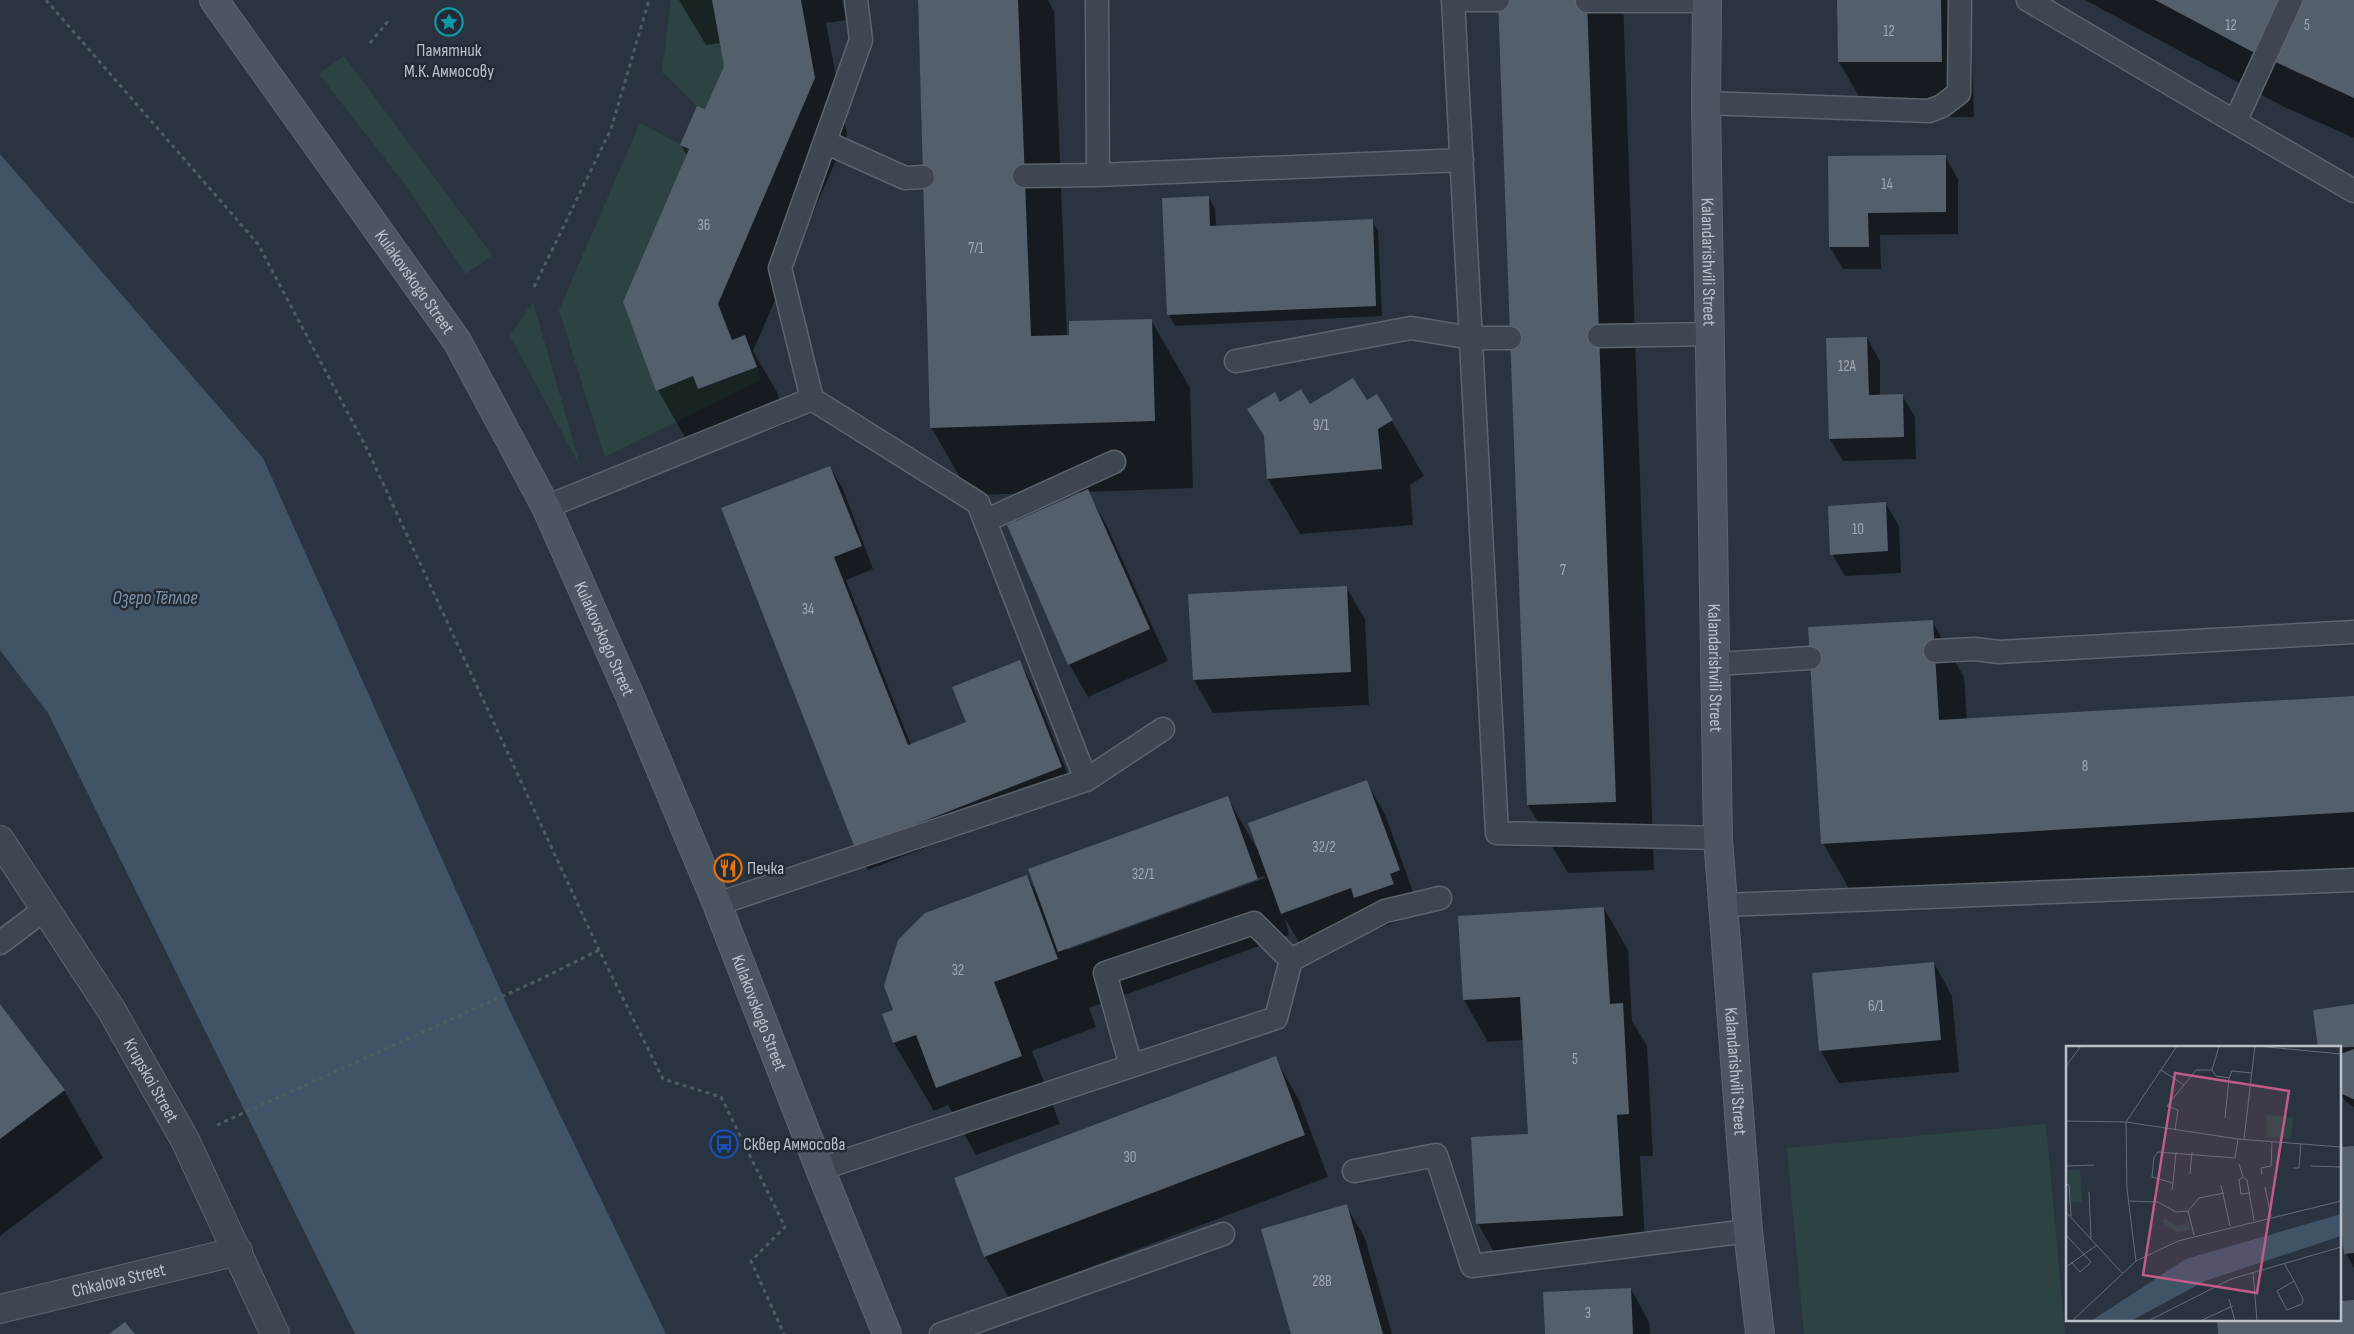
<svg xmlns="http://www.w3.org/2000/svg" width="2354" height="1334" font-family="'Sofia Sans Condensed',sans-serif">
<rect width="100%" height="100%" fill="#2a3440"/>
<!-- green -->
<path fill="#2d4243" d="M671 0H712L724 66 705 109 697 106 662 72Z
M344 56 492 255 466 274 403 182 319 74Z
M640 123 689 149 623 302 656 390 693 376 699 389 757 367 761 380 605 457 559 310Z
M533 302 581 468 510 336Z
M2046 1124 2065 1334H1804L1787 1148Z"/>
<!-- water -->
<path fill="#415367" d="M0 154 263 458 509 1009 666 1334H355L48 713 0 650Z"/>
<!-- shadow -->
<path fill="#0007" fill-rule="evenodd" d="M679 0H842L846 20 826 23 847 135 753 351 777 392 788 423 732 444 725 432 690 446 658 390 687 156 681 145 706 111 726 67 721 43 706 45Z
M918 0H1048L1054 11 1067 337 1151 320 1190 388 1193 488 1088 492 1106 524 1168 661 1088 697 1069 664 1086 492 970 495 931 427Z
M1499 0H1623L1654 870 1568 873 1528 805Z
M1838 0H1970L1974 117H1871L1839 62Z
M2085 0H2354V138L2282 106Z
M1945 156 1958 179V234L1880 235 1881 269H1843L1830 247 1829 158Z
M1209 198 1215 209 1216 227 1372 220 1378 231 1382 316 1175 326 1169 315Z
M1867 338 1880 361V396L1902 395 1915 417 1916 459 1843 461 1830 439Z
M1377 396 1424 476 1410 485 1413 525 1300 534 1268 479 1265 438 1248 409 1280 403 1310 406 1366 402Z
M830 467 843 489 873 569 846 580 911 745 967 723 1020 662 1032 684 1074 790 868 870 856 848 723 509Z
M1886 504 1899 526 1901 573 1845 576 1832 554Z
M1346 587 1365 619 1369 705 1213 713 1194 680 1189 595Z
M1932 621 1964 677 1967 720 2354 697V870L1855 899 1823 843Z
M1366 781 1385 814 1417 903 1408 906 1412 916 1374 930 1369 921 1301 946 1285 918 1289 935 1089 1008 1096 1027 1032 1051 1060 1124 976 1155 948 1105 934 1111 894 1043 884 1015 895 1011 1027 876 1036 892 1227 797 1257 849ZM1264 876 1265 878 1067 950V947Z
M1604 908 1628 950 1632 1021 1647 1046 1653 1156H1640L1646 1257 1502 1266 1478 1224 1472 1138 1530 1135 1524 1040 1488 1042 1464 1000 1459 917Z
M1934 963 1952 996 1959 1072 1839 1083 1820 1050Z
M0 1006 64 1090 103 1158 0 1236Z
M2354 1006V1107L2346 1102 2340 1093V1048H2319Z
M1275 1058 1299 1100 1328 1177 1009 1298 985 1256Z
M2354 1147V1268L2346 1253 2344 1236 2340 1230V1149Z
M1346 1206 1365 1238 1392 1334H1292Z
M1631 1289 1649 1322 1650 1334H1546Z"/>
<!-- building -->
<path fill="#535f6b" d="M712 0H801L815 78 718 304 732 340 745 335 757 367 698 389 693 376 656 391 623 302 689 149 680 145 697 106 705 109 724 66Z
M918 0H1018L1031 336 1069 335V321L1152 319 1155 421 930 428Z
M1498 0H1587L1616 802 1527 805Z
M1837 0H1941L1942 62H1838Z
M2155 0H2354V98L2249 50Z
M1946 155V212L1868 213 1869 247H1829L1828 156Z
M1209 196 1210 226 1373 219 1376 306 1167 315 1162 198Z
M1867 337 1869 395 1903 394 1904 437 1829 439 1826 338Z
M1353 378 1367 400 1377 394 1393 420 1378 429 1382 469 1267 479 1264 436 1247 409 1275 392 1280 402 1301 389 1310 404Z
M830 466 862 546 834 557 908 745 966 722 952 687 1020 660 1062 767 855 848 721 508Z
M1088 489 1150 629 1068 665 1007 525Z
M1886 502 1888 551 1830 555 1828 506Z
M1347 586 1351 672 1193 680 1188 594Z
M1933 620 1939 720 2354 696V812L1821 844 1808 627Z
M1367 780 1400 870 1390 874 1394 884 1354 898 1351 888 1281 914 1248 823Z
M1228 796 1258 879 1058 952 1028 869Z
M1027 875 1058 959 994 982 1022 1056 936 1088 916 1035 893 1043 882 1014 893 1010 884 986 898 940 925 913Z
M1604 907 1610 1004 1623 1003 1629 1114 1617 1115 1623 1216 1476 1224 1471 1137 1528 1134 1520 997 1463 1000 1458 916Z
M1934 962 1941 1040 1819 1051 1812 973Z
M0 1004 65 1090 0 1139Z
M2354 1004V1047L2318 1048 2313 1010Z
M2354 1049V1099H2353L2340 1093V1054Z
M1276 1056 1305 1135 984 1257 954 1178Z
M2354 1146V1253L2344 1254 2340 1216V1147Z
M1347 1204 1383 1334H1291L1261 1229Z
M1631 1288 1633 1334H1545L1543 1292Z
M2354 1300V1334H2218L2217 1320H2340V1301Z
M125 1322 135 1334H109Z"/>
<g fill="none" stroke-linecap="round" stroke-linejoin="round">
<!-- lane casing -->
<g stroke="#5c646e" stroke-width="25">
<path id="lane" d="M856 0 861 40 780 268 812 399 978 503 1086 780
M1453 0 1497 833 1718 838
M1453 0H1498
M2028 0 2235 122 2291 0
M1587 1H1707
M1706 103 1929 111 1942 106 1959 93 1960 0
M2235 122 2354 191
M825 142 905 178 923 177
M1098 175 1462 160
M1024 176 1098 175 1097 0
M1599 336 1711 334
M1236 361 1411 328 1471 338H1510
M546 507 812 399
M985 521 1114 462
M1935 651 1975 649 1999 652 2354 632
M1716 664 1810 658
M717 904 1086 780 1163 729
M1725 905 2354 880
M0 943 45 909
M1131 1066 1105 973 1254 923 1291 960
M820 1169 1276 1018 1291 960 1385 911 1440 898
M1354 1171 1436 1155 1472 1266 1748 1231
M941 1334 1223 1234"/>
</g>
<!-- street casing -->
<g stroke="#5c646e" stroke-width="30">
<g id="street">
<path id="s1" d="M0 840 112 1011 185 1140 275 1334"/>
<path id="s2" d="M0 1309 238 1251"/>
</g>
</g>
<!-- secondary casing -->
<g stroke="#5c646e" stroke-width="30">
<g id="secondary">
<path id="s3" d="M214 0 457 341 546 507 630 696 717 904 820 1169 887 1334"/>
<path id="s4" d="M1707 0 1706 103 1718 838 1748 1231 1760 1334"/>
</g>
</g>
<!-- path -->
<path stroke="#4c5e60" stroke-width="3" stroke-dasharray="4 4" stroke-linecap="butt" d="M46 0 258 244 368 451 599 950 663 1079 721 1097 785 1227 751 1261 784 1334
M370 43 389 20
M534 287 611 129 649 0
M217 1125 543 978 599 950"/>
<!-- lane -->
<use href="#lane" stroke="#3e4651" stroke-width="22"/>
<!-- street -->
<use href="#street" stroke="#3e4651" stroke-width="28"/>
<!-- secondary -->
<use href="#secondary" stroke="#4c5663" stroke-width="28"/>
</g>
<!-- icons -->
<defs>
<g id="sight-ring" transform="scale(1.4375)"><circle r="9.5" fill="#222b36" stroke="#0f9aa8" stroke-width="1.5"/><path d="M0-6L1.8-2.2L6-1.7L2.9 1.2L3.7 5.4L0 3.3L-3.7 5.4L-2.9 1.2L-6-1.7L-1.8-2.2Z" fill="#0f9aa8"/></g>
<g id="restaurant-ring" transform="scale(1.4375)"><circle r="9.5" fill="#222b36" stroke="#e8710a" stroke-width="1.5"/><path d="M-5-6h1v4h1v-4h1v4h1v-4h1v5L-1.5 .5V6h-2V.5L-5-1ZM5-6V6H3V1.5H1.5Q1.5-4 5-6Z" fill="#e8710a"/></g>
<g id="bus-ring" transform="scale(1.4375)"><circle r="9.5" fill="#222b36" stroke="#1a4fb4" stroke-width="1.5"/><path d="M-5-6H5V4H4V6H2V4H-2V6H-4V4H-5ZM-3.5-4V0h7V-4ZM-3.5 1.2v1.5H-2V1.2ZM2 1.2v1.5H3.5V1.2Z" fill="#1a4fb4"/></g>
</defs>
<g fill-rule="evenodd">
<use href="#sight-ring" x="449" y="22"/>
<use href="#restaurant-ring" x="728" y="868"/>
<use href="#bus-ring" x="724" y="1144"/>
</g>
<g text-anchor="middle" stroke-width="5" stroke-linejoin="round" paint-order="stroke">
<!-- number labels -->
<g font-size="15" fill="#a1a8b3">
<text x="2231" y="30">12</text>
<text x="2307" y="30">5</text>
<text x="1889" y="36">12</text>
<text x="1887" y="189">14</text>
<text x="704" y="230">36</text>
<text x="976" y="253">7/1</text>
<text x="1847" y="371">12А</text>
<text x="1321" y="430">9/1</text>
<text x="1858" y="534">10</text>
<text x="1563" y="575">7</text>
<text x="808" y="614">34</text>
<text x="2085" y="771">8</text>
<text x="1324" y="852">32/2</text>
<text x="1143" y="879">32/1</text>
<text x="958" y="975">32</text>
<text x="1876" y="1011">6/1</text>
<text x="1575" y="1064">5</text>
<text x="1130" y="1162">30</text>
<text x="1322" y="1286">28В</text>
<text x="1588" y="1318">3</text>
</g>
<!-- poi labels -->
<g font-size="18" fill="#bbc1cb" stroke="#222b36" text-anchor="start">
<text x="449" y="56" text-anchor="middle">Памятник<tspan x="449" dy="21">М.К. Аммосову</tspan></text>
<text x="747" y="874">Печка</text>
<text x="743" y="1150">Сквер Аммосова</text>
</g>
<!-- street labels -->
<g font-size="18" fill="#bbc1cb" stroke="#222b36">
<text dy="6" stroke="none"><textPath href="#s4" startOffset="262">Kalandarishvili Street</textPath></text>
<text dy="6" stroke="none"><textPath href="#s3" startOffset="346">Kulakovskogo Street</textPath></text>
<text dy="6" stroke="none"><textPath href="#s3" startOffset="751">Kulakovskogo Street</textPath></text>
<text dy="6" stroke="none"><textPath href="#s4" startOffset="668">Kalandarishvili Street</textPath></text>
<text dy="6" stroke="none"><textPath href="#s3" startOffset="1156">Kulakovskogo Street</textPath></text>
<text dy="6" stroke="none"><textPath href="#s4" startOffset="1072">Kalandarishvili Street</textPath></text>
<text dy="6" stroke="none"><textPath href="#s1" startOffset="284">Krupskoi Street</textPath></text>
<text dy="6" stroke="none"><textPath href="#s2" startOffset="122">Chkalova Street</textPath></text>
</g>
<!-- water labels -->
<g font-size="19" font-style="italic" fill="#7f93aa" stroke="#222b36">
<text x="155" y="604">Озеро Тёплое</text>
</g>
</g>
<!-- overview -->
<g transform="translate(2066 1046)">
<rect width="275" height="275" fill="#2a3440"/>
<path d="M201 69 227 71 225 93 200 91ZM0 124H14L16 156H5ZM120 169 124 184 111 186 96 176 99 172 111 180 119 178Z" fill="#2d4243"/>
<path d="M275 168V190L139 235 65 275H25L120 213Z" fill="#415367"/>
<path fill="none" stroke="#646c78" stroke-width="1" d="M191 0 275 8M0 20 15 0M95 24 118 39 101 60 112 64 109 84M146 24 153 0M163 32 166 25 186 27M118 39 130 24H146L150 30 163 32 159 72M0 75 60 76 172 93 275 101M178 93 189 0M173 118 177 131 181 134 188 175M0 120 28 119M245 120 275 121M227 122H233L235 97M124 128 126 106M196 129 195 122 205 120 206 96M177 131 173 134 175 148 184 147M107 137 110 106M0 138 3 139 5 170M155 139 164 180M199 141 205 171M106 144 107 137 86 131 88 111 92 106 169 112 172 93M23 146 25 192M62 155 92 156 110 166 122 165 133 152 158 147M122 165 128 189M0 166 57 228M0 189 25 216 14 226 5 216M70 215 61 143 60 76 111 0M218 217 228 235 237 253V254L236 258 221 264 211 245 228 235M0 221 31 199M187 226 191 275M163 253 169 275M6 275 70 215 112 195 275 155M82 275 165 233 275 201M134 275 167 260"/>
<path fill="#bf5c88" fill-opacity="0.15" stroke="#bf5c88" stroke-width="2.5" d="M109 27 223 45 191 247 77 229Z"/>
<rect width="275" height="275" fill="none" stroke="#bbc1cb" stroke-width="2.5"/>
</g>
</svg>
